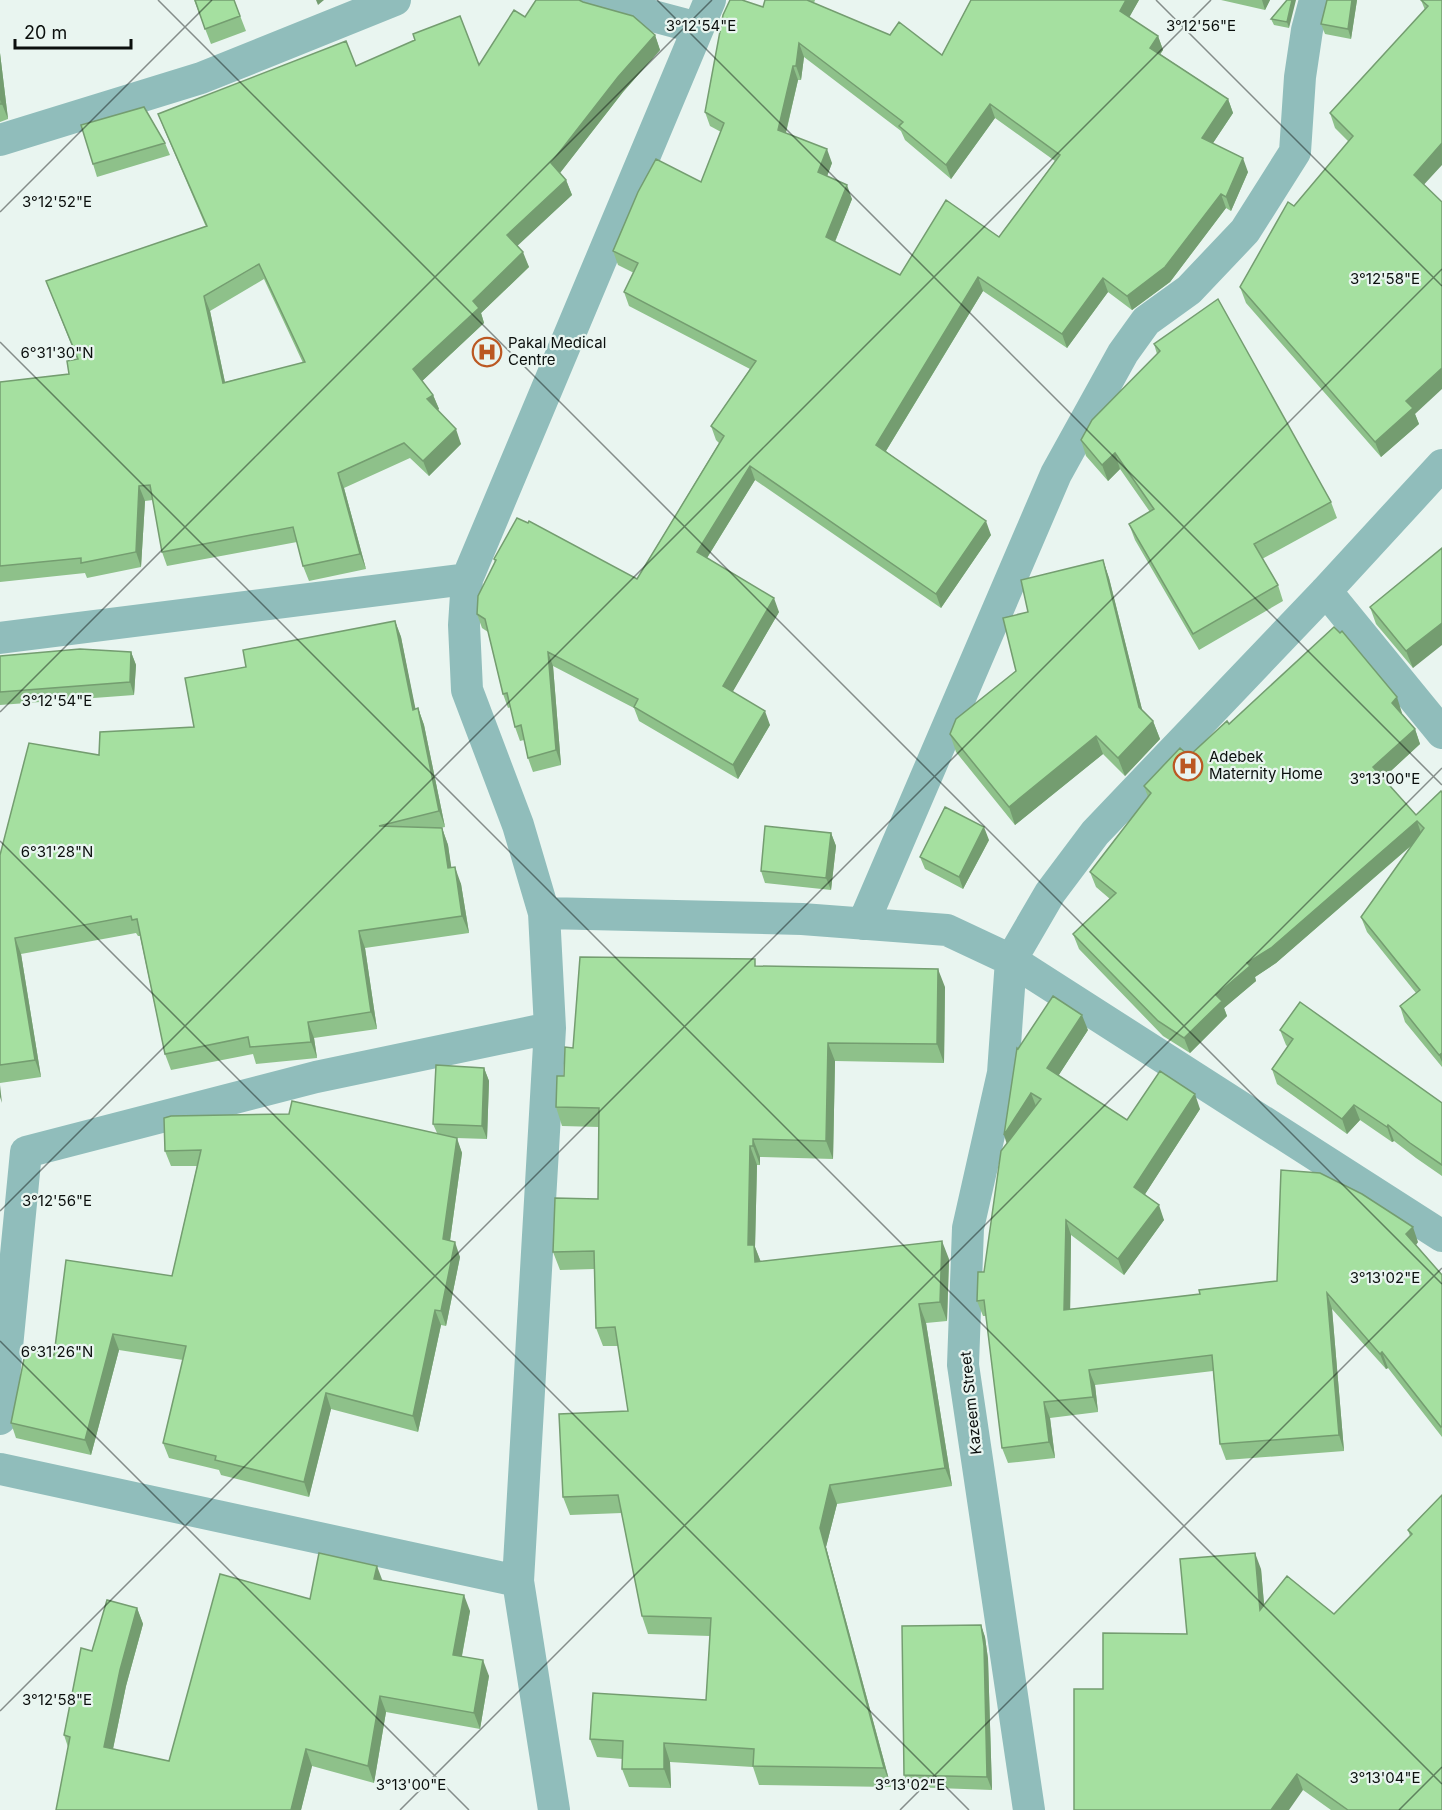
<svg xmlns="http://www.w3.org/2000/svg" width="1442" height="1810" font-family="Inter,sans-serif">
<rect width="100%" height="100%" fill="#e9f5f0"/>
<g fill="none" stroke-linecap="round" stroke-linejoin="round">
<!-- minor -->
<path stroke="#90bdbb" stroke-width="32" d="M593 0 698 28
M0 140 201 78 395 0
M1326 591 1442 733
M0 638 467 579
M544 913 802 919 947 930 1011 960 1442 1236
M863 924 1056 474 1123 353 1146 321 1189 290 1245 231 1295 152 1300 77 1307 30 1315 0
M0 1419 26 1152 316 1077 550 1028
M0 1469 518 1581
M554 1810 518 1581 550 1028 544 913 518 825 467 690 464 625 467 579 710 0
M1029 1810 963 1365 968 1228 1003 1073 1011 960 1050 893 1095 833 1326 591 1442 465"/>
</g>
<!-- wall -->
<path fill="#8ec18a" fill-rule="evenodd" d="M194 0H234L246 31 211 44Z
M765 0H815L814 3 890 35 942 55 971 0H1139L1129 17 1158 36 1163 50 1160 54 1228 99 1233 113 1213 143 1248 172 1231 211 1226 208 1170 282 1132 310 1108 292 1067 348 983 291 886 451 991 535 941 608 755 480 707 558 779 612 732 692 770 725 738 779 639 721 634 708 553 666 561 765 533 772 528 758 524 740 520 741 515 727 511 707 508 708 503 694 488 632 482 628 477 614 495 563 494 559 637 579 719 443 716 440 711 426 750 369 629 306 624 292 634 273 618 265 613 251 701 182 721 132 710 126 705 112 763 7ZM804 57 901 131 905 140 951 179 995 118 1055 161 999 237 900 275 835 242 852 199 827 176 832 163 786 133 798 80H801Z
M1221 0H1270L1265 10Z
M1287 0 1289 28 1274 25 1271 19Z
M1327 0H1357L1351 39 1325 34 1321 24Z
M1421 0H1442L1424 185 1415 414 1419 424 1381 457 1246 303 1240 287 1294 206 1349 142 1335 128 1330 113 1425 10Z
M525 17 655 35 660 50 623 92 560 173 566 180 572 195 517 245 529 267 481 313 484 323 422 381 433 395 439 409 438 410 461 444 429 476 410 458 344 488 366 569 309 581 303 566 297 542 167 566 162 552 153 500 145 501 141 567 87 578 85 573 0 582V382L69 374 77 359 46 281 206 227 164 129 158 114 356 66 479 65ZM264 279 303 363 225 382 210 311Z
M0 53 8 119 0 122Z
M165 143 170 155 97 177 93 164Z
M1154 344 1331 502 1337 518 1262 559 1278 585 1283 601 1199 650 1135 540 1129 524 1150 512 1120 469 1108 481 1086 456 1081 440 1157 354Z
M1442 548 1413 668 1376 624 1370 607Z
M1103 560 1109 578 1142 710 1153 721 1160 739 1125 776 1103 754 1015 825 956 752 950 734 1016 671 1028 612Z
M395 621 401 637 415 709 418 708 424 725 445 827 440 828H442L448 845 451 868 461 884 469 933 365 948 377 1029 314 1038 317 1058 256 1064 253 1054 171 1070 165 1054 140 936H138L136 933 21 954 41 1077 0 1083V855L99 755 194 727 246 667Z
M131 652 136 665 134 695 0 705V656Z
M1402 713 1401 714 1415 729 1420 744 1383 778 1416 815 1442 793V1067L1405 1022 1400 1006 1416 993 1367 932 1361 917 1412 845 1276 963 1255 977 1256 981 1224 1008 1227 1016 1190 1053 1163 1036 1079 949 1073 934 1110 899 1096 887 1090 872 1148 797 1144 786 1189 756 1229 724Z
M831 833 836 846 831 890 765 883 761 871Z
M989 840 963 889 925 869 920 857Z
M758 966 945 987 944 1063 835 1061 833 1159 760 1157V1165H757L755 1247 761 1262 949 1259 947 1321 926 1323 952 1486 837 1504 826 1547 891 1787 759 1785 753 1767 670 1762 671 1788 629 1787 622 1769 623 1759 597 1757 590 1739 706 1700 710 1636 648 1634 642 1616 622 1513 570 1515 563 1497 628 1411 618 1346H603L596 1328 594 1269 560 1270 553 1252 598 1199 599 1127 562 1126 556 1107 573 1048Z
M1088 1030 1058 1076 1127 1120 1200 1109 1145 1194 1164 1220 1124 1275 1071 1235 1070 1309 1200 1294 1277 1281 1418 1242 1416 1245 1442 1275V1437L1388 1368 1386 1369 1332 1309 1344 1451 1226 1460 1220 1444 1213 1371 1095 1385 1098 1412 1050 1418 1055 1458 1008 1463 1002 1448 986 1316H983L977 1301 984 1272 1007 1144 1018 1049Z
M1280 1030 1442 1103V1176L1416 1158 1394 1141 1392 1142 1360 1120 1347 1134 1277 1084 1272 1069 1288 1047 1286 1045Z
M484 1068 489 1081 487 1139 456 1138 462 1153 450 1241 460 1257 446 1326 441 1325 418 1432 331 1409 309 1497 221 1475 219 1470 169 1458 163 1443 183 1360 119 1350 91 1455 16 1438 11 1423 54 1355 172 1276 197 1166H171L165 1151 437 1133 433 1124Z
M1442 1495V1810H1331L1303 1790 1103 1689 1187 1634 1261 1569 1264 1605 1334 1614 1410 1536 1408 1530Z
M382 1580 470 1611 462 1656 489 1676 480 1729 386 1712 374 1783 312 1766 301 1810 68 1747 64 1735 92 1651 137 1608 143 1624 126 1686 113 1749 169 1761 310 1599Z
M981 1625 985 1637 988 1659 992 1790 909 1787 904 1775Z"/>
<!-- shaded-wall -->
<path fill="#749d70" d="M316 0H324L318 5Z
M1126 0H1139L1125 25 1120 11Z
M1262 0H1270L1265 10Z
M1292 0H1296L1289 28 1287 22Z
M1352 0H1357L1351 39 1348 29Z
M655 35 660 50 623 92 556 178 551 163 618 77Z
M1158 36 1163 50 1155 62 1150 48Z
M799 43 804 57 801 80 796 66Z
M0 53 8 119 2 104 0 86Z
M793 66 798 80 783 144 778 130Z
M1228 99 1233 113 1207 152 1202 138Z
M990 104 995 118 951 179 946 165Z
M1442 143V165L1419 190 1414 175Z
M827 149 832 163 823 187 818 172Z
M1243 158 1248 172 1231 211 1226 197Z
M566 180 572 195 513 250 507 235Z
M847 185 852 199 831 251 826 237Z
M1221 194 1226 208 1170 282 1132 310 1127 296Z
M523 252 529 267 481 313 484 323 419 384 413 369 473 301Z
M978 277 983 291 881 459 876 445Z
M1103 278 1108 292 1067 348 1062 334Z
M204 296 210 311 228 397 223 383Z
M1442 368V389L1415 414 1419 424 1381 457 1375 442 1406 401Z
M433 395 439 409 433 414 427 399Z
M456 429 461 444 429 476 423 461Z
M1115 453 1120 469 1108 481 1102 465Z
M750 466 755 480 702 566 697 552Z
M338 473 344 488 366 569 360 554Z
M139 486 145 501 141 567 136 552Z
M986 521 991 535 941 608 936 594Z
M1103 560 1109 578 1146 725 1139 707Z
M774 598 779 612 728 700 723 686Z
M395 621 401 637 419 726 413 710Z
M1442 623V645L1413 668 1406 651Z
M131 652 136 665 134 695 130 682Z
M548 652 553 666 561 765 556 750Z
M1397 697 1402 713 1398 718 1392 703Z
M418 708 424 725 445 827 439 811Z
M765 711 770 725 738 779 733 765Z
M1153 721 1160 739 1125 776 1118 758Z
M1415 729 1420 744 1379 782 1373 767Z
M1096 736 1103 754 1015 825 1009 807Z
M1417 821 1422 836 1276 963 1255 977 1256 981 1224 1008 1227 1016 1190 1053 1184 1038 1216 995 1247 963Z
M984 827 989 840 963 889 959 877Z
M442 828 448 845 454 885 448 868Z
M831 833 836 846 831 890 826 878Z
M455 867 461 884 469 933 462 916Z
M359 931 365 948 377 1029 371 1012Z
M15 938 21 954 41 1077 35 1060Z
M938 969 945 987 944 1063 937 1044Z
M1082 1015 1088 1030 1053 1084 1047 1068Z
M308 1022 314 1038 317 1058 311 1042Z
M828 1043 835 1061 833 1159 826 1141Z
M1442 1053V1062L1439 1055Z
M484 1068 489 1081 487 1139 482 1126Z
M0 1085 2 1103 0 1097Z
M1031 1093 1037 1109 1009 1151 1004 1135Z
M1195 1094 1200 1109 1140 1202 1134 1187Z
M1354 1105 1360 1120 1347 1134 1342 1119Z
M1388 1125 1394 1141 1392 1142 1387 1127Z
M457 1138 462 1153 448 1255 443 1239Z
M753 1139 760 1157V1165L753 1146Z
M750 1146 757 1165 755 1247 761 1263 762 1281 748 1245Z
M1159 1205 1164 1220 1124 1275 1118 1259Z
M1066 1220 1071 1235 1070 1326 1064 1310Z
M1413 1227 1418 1242 1412 1250 1406 1234Z
M942 1241 949 1259 947 1321 940 1302Z
M455 1242 460 1257 446 1326 441 1311Z
M1327 1293 1332 1309 1344 1451 1339 1435Z
M919 1304 926 1323 952 1486 945 1468Z
M435 1310 441 1325 418 1432 413 1416Z
M113 1334 119 1350 91 1455 85 1440Z
M1382 1352 1388 1368 1386 1369 1380 1354Z
M1089 1370 1095 1385 1098 1412 1093 1397Z
M326 1393 331 1409 309 1497 304 1482Z
M1044 1402 1050 1418 1055 1458 1049 1442Z
M830 1485 837 1504 826 1547 891 1787 884 1768 820 1528Z
M1255 1553 1261 1569 1266 1626 1260 1610Z
M377 1566 383 1582 374 1579Z
M464 1595 470 1611 459 1671 453 1655Z
M137 1608 143 1624 126 1686 110 1763 104 1747 120 1670Z
M981 1625 985 1637 988 1659 992 1790 987 1777Z
M483 1660 489 1676 480 1729 474 1713Z
M380 1696 386 1712 374 1783 368 1766Z
M664 1743 670 1762 671 1788 664 1769Z
M306 1749 312 1766 301 1810H291Z
M1297 1774 1303 1790 1289 1810H1271Z"/>
<!-- building -->
<path fill="#a5e0a0" stroke="#749d70" stroke-width="1.5" fill-rule="evenodd" d="M195 0H234L240 16 205 29Z
M536 0H579L583 2 633 16 655 35 618 77 551 163 566 180 507 235 523 252 473 301 479 308 413 369 433 395 427 399 456 429 423 461 404 443 338 473 360 554 303 566 293 527 162 552 150 485 139 486 136 552 81 563V558L0 566V382L69 374 67 361 78 359 46 281 207 226 158 114 346 41 356 66 415 40 413 34 460 16 479 65 514 10 525 17ZM259 264 305 362 223 383 204 296Z
M730 0H742L763 7 765 0H807L890 35 899 22 942 55 971 0H1126L1120 11 1158 36 1150 48 1228 99 1202 138 1243 158 1226 197 1221 194 1165 267 1127 296 1103 278 1062 334 978 277 876 445 986 521 936 594 750 466 697 552 774 598 723 686 765 711 733 765 634 707 638 699 548 652 556 750 528 758 521 725 515 727 507 693 503 694 485 619 477 614 478 596 496 560 494 559 517 518 528 523 529 521 637 579 724 436 711 426 756 361 624 292 638 263 613 251 638 192 656 159 701 182 724 123 705 112 723 15ZM799 43 903 122 899 126 946 165 990 104 1060 155 999 237 946 200 900 275 826 237 847 185 818 172 827 149 778 130 793 66H796Z
M1287 0H1292L1287 22 1271 19Z
M1327 0H1352L1348 29 1321 24Z
M1421 0H1442V143L1414 175 1442 202V368L1406 401 1413 408 1375 442 1240 287 1288 202 1294 206 1353 136 1330 113 1428 6Z
M0 86 2 104H0Z
M144 107 165 143 93 164 81 125Z
M1218 299 1331 502 1254 544 1278 585 1193 634 1129 524 1154 509 1115 453 1102 465 1081 440 1092 420 1160 351 1154 344Z
M1442 548V623L1406 651 1370 607Z
M1103 560 1139 707 1153 721 1118 758 1096 736 1009 807 950 734 956 719 1016 671 1003 618 1028 612 1021 580Z
M395 621 413 710 418 708 439 811 379 826 442 828 448 868 455 867 462 916 359 931 371 1012 308 1022 311 1042 250 1047 248 1037 165 1054 137 919 132 920 131 916 15 938 35 1060 0 1065V855L29 743 99 755 100 732 194 727 185 678 246 667 243 650Z
M1334 627 1340 633 1342 631 1397 697 1392 703 1415 729 1373 767 1416 815 1441 791 1442 793V1053L1439 1055 1400 1006 1420 990 1361 917 1424 828 1417 821 1271 948 1247 963 1250 966 1216 995 1222 1001 1184 1038 1158 1021 1073 934 1116 893 1090 872 1151 793 1144 786 1180 748 1189 756 1227 721 1229 724Z
M80 649 131 652 130 682 0 692V656Z
M945 807 984 827 959 877 920 857Z
M765 826 831 833 826 878 761 871Z
M580 957 755 959V966L938 969 937 1044 828 1043 826 1141 753 1139V1146H750L748 1245H754L755 1262 942 1241 940 1302 919 1304 945 1468 830 1485 820 1528 884 1768 753 1766 754 1749 664 1743V1769H622L623 1741 590 1739 593 1693 706 1700 711 1618 642 1616 618 1495 563 1497 559 1414 628 1411 615 1327 596 1328 594 1251 553 1252 555 1198 598 1199 599 1108 556 1107 557 1076H564L565 1047 573 1048Z
M1053 996 1082 1015 1047 1068 1127 1120 1160 1071 1195 1094 1134 1187 1159 1205 1118 1259 1066 1220 1064 1310 1200 1294 1199 1290 1277 1281 1281 1170 1320 1173 1362 1194 1413 1227 1406 1234 1442 1275V1426L1441 1427 1382 1352 1380 1354 1327 1293 1339 1435 1220 1444 1212 1355 1089 1370 1093 1397 1044 1402 1049 1442 1002 1448 984 1300 977 1301 978 1272H984L1001 1151 1041 1099 1031 1093 1004 1135 1017 1048 1018 1049Z
M1300 1002 1442 1103V1165L1410 1143 1388 1125 1387 1127 1354 1105 1342 1119 1272 1069 1293 1039 1280 1030Z
M436 1065 484 1068 482 1126 433 1124Z
M292 1101 457 1138 443 1239 455 1242 441 1311 435 1310 413 1416 326 1393 304 1482 215 1460 216 1456 163 1443 186 1346 113 1334 85 1440 11 1423 26 1349 54 1355 66 1260 172 1276 201 1150 165 1151 164 1118 171 1116 289 1114Z
M1442 1495V1810H1348L1297 1774 1271 1810H1074V1689H1103V1633L1187 1634 1180 1559 1255 1553 1260 1610 1287 1576 1334 1614 1412 1534 1408 1530Z
M319 1553 377 1566 374 1579 464 1595 453 1655 483 1660 474 1713 380 1696 368 1766 306 1749 291 1810H56L70 1737 64 1735 81 1648 92 1651 107 1600 137 1608 120 1670 104 1747 169 1761 220 1574 310 1599Z
M981 1625 984 1646 987 1777 904 1775 902 1626Z"/>
<!-- ticks -->
<path fill="none" stroke="#0b0f0d" stroke-width="1.5" stroke-opacity="0.45" d="M158 0 1442 1284M657 0 1442 785M1156 0 1442 286M0 212 212 0M0 342 1442 1784M0 712 712 0M0 841 969 1810M0 1211 1211 0M0 1341 469 1810M0 1711 1442 269M400 1810 1442 768M900 1810 1442 1268M1399 1810 1442 1767"/>
<!-- icons -->
<defs>
<g id="hospital-ring" transform="scale(1.5)"><circle r="9.5" fill="#e9f5f0" stroke="#bb5822" stroke-width="1.5"/><path d="M-5-5h3v3.5h4V-5h3V5h-3V1.5h-4V5h-3Z" fill="#bb5822"/></g>
</defs>
<g fill-rule="evenodd">
<use href="#hospital-ring" x="487" y="352"/>
<use href="#hospital-ring" x="1188" y="766"/>
</g>
<g text-anchor="middle" stroke-width="4.5" stroke-linejoin="round" paint-order="stroke">
<!-- poi labels -->
<g font-size="15" fill="#0b0f0d" stroke="#e9f5f0" text-anchor="start">
<text x="508" y="348">Pakal Medical<tspan x="508" dy="17">Centre</tspan></text>
<text x="1209" y="762">Adebek<tspan x="1209" dy="17">Maternity Home</tspan></text>
</g>
<!-- street labels -->
<g font-size="15" fill="#0b0f0d" stroke="#e9f5f0">
<text transform="translate(971 1403) rotate(-96)" y="5">Kazeem Street</text>
</g>
</g>
<g font-size="15" text-anchor="middle" fill="#0b0f0d" stroke="#e9f5f0" stroke-width="4.5" stroke-linejoin="round" paint-order="stroke">
<text x="701" y="31">3°12'54"E</text>
<text x="1201" y="31">3°12'56"E</text>
<text x="57" y="207">3°12'52"E</text>
<text x="1385" y="284">3°12'58"E</text>
<text x="57" y="358">6°31'30"N</text>
<text x="57" y="706">3°12'54"E</text>
<text x="1385" y="784">3°13'00"E</text>
<text x="57" y="857">6°31'28"N</text>
<text x="57" y="1206">3°12'56"E</text>
<text x="1385" y="1283">3°13'02"E</text>
<text x="57" y="1357">6°31'26"N</text>
<text x="57" y="1705">3°12'58"E</text>
<text x="1385" y="1783">3°13'04"E</text>
<text x="411" y="1790">3°13'00"E</text>
<text x="910" y="1790">3°13'02"E</text>
</g>
<!-- scale -->
<path d="M15 39v9h116v-9" fill="none" stroke="#0b0f0d" stroke-width="3"/>
<text x="24" y="39" font-size="18" fill="#0b0f0d" stroke="#e9f5f0" stroke-width="4.5" paint-order="stroke">20 m</text>
</svg>
